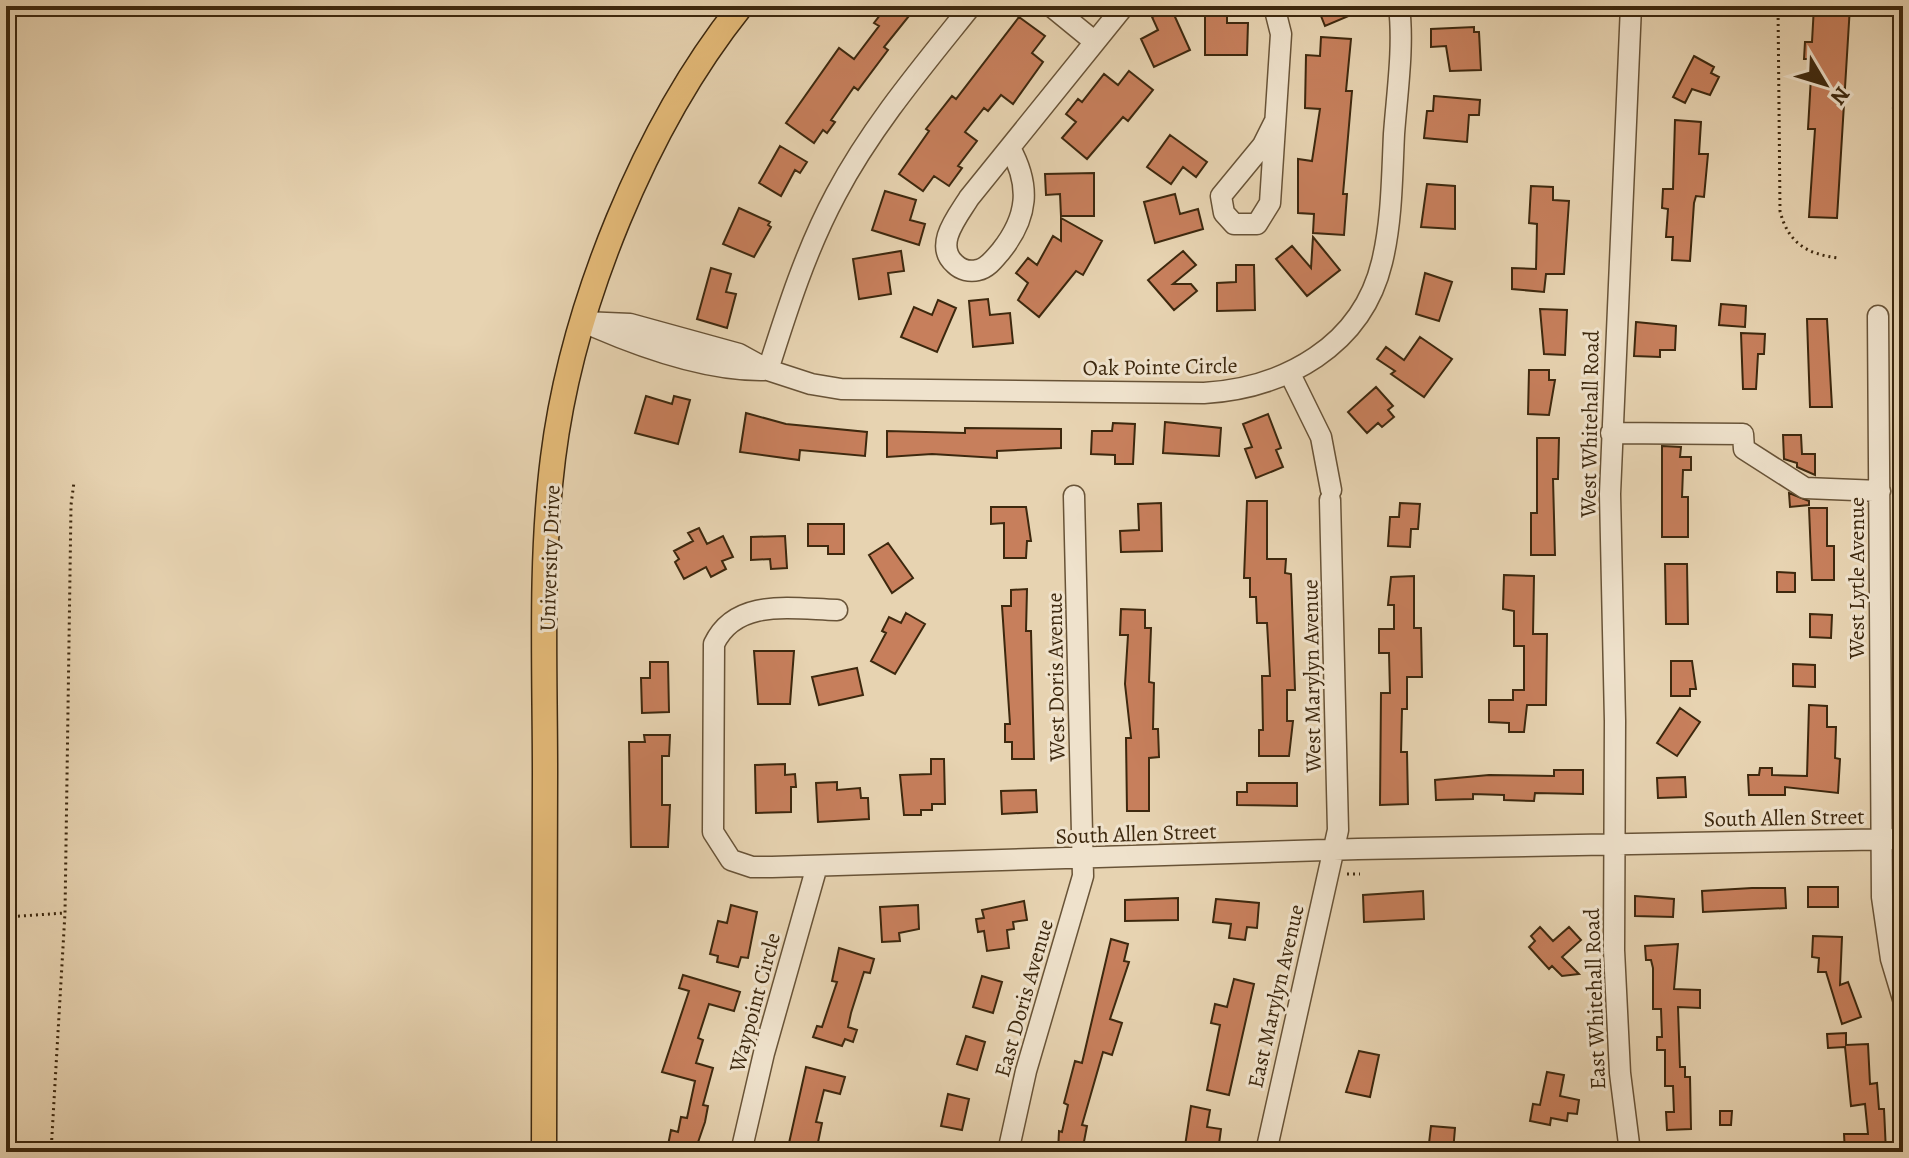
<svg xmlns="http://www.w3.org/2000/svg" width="1909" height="1158" font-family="Alegreya,serif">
<rect width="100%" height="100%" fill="#e7d3b1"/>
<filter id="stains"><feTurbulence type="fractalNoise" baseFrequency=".0025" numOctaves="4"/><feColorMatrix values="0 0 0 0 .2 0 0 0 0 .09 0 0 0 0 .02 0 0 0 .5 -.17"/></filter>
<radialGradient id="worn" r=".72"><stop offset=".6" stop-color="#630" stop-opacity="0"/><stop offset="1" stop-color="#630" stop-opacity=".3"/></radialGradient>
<!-- building -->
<path fill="#c77f5c" stroke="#3d280e" stroke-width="2" d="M887 6H917L884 47 888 50 858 90 854 87 831 120 835 122 827 133 823 130 814 143 786 123 839 48 854 59 879 26 874 23Z
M1317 6H1372L1325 26Z
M1814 6H1850L1837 218 1809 217 1815 129H1808L1812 59H1804L1805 42H1812Z
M1205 7H1227V23H1248L1247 55H1205Z
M1171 8 1190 50 1154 67 1141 39 1158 30 1152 17Z
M1019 17 1045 36 1032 53 1043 62 1013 104 1001 95 988 111 984 108 965 132 977 141 958 166 962 168 949 186 934 176 923 191 899 174 929 131 926 129 952 96 956 99Z
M1474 27V32H1479L1481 70 1450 71 1446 46 1431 47V29Z
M1321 37 1351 39 1346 91H1352L1343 194H1347L1344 235 1313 233 1314 214 1298 213V159L1312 161 1320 109 1305 108 1306 55 1320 56Z
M1694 56 1714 67 1711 73 1719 77 1710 95 1692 89 1685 103 1673 97Z
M1129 71 1153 90 1128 121 1123 117 1087 159 1062 138 1076 122 1066 114 1078 99 1082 102 1104 74 1118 85Z
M1434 96 1480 100 1479 115H1469L1467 142 1424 138 1427 111H1433Z
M1675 120 1701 122 1699 154H1708L1704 197 1696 196 1694 203 1690 261 1672 260 1673 237H1666L1668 209 1662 208 1663 189H1673Z
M1170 135 1207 162 1196 177 1183 167 1171 184 1147 167Z
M780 146 807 162 800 173 795 170 781 196 759 183Z
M1094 173V216H1061L1060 194 1046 195 1045 174Z
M1427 184 1455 186V229L1421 227Z
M1531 186 1553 187V200L1569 201 1564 274H1546L1544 292 1512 289V268L1536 269 1537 224 1529 223Z
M885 191 916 200 910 220 925 224 919 245 872 230Z
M1175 194 1180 214 1198 209 1203 229 1155 243 1144 202Z
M739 208 770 222 768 225 771 227 754 257 723 244Z
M1061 218 1102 241 1083 275 1076 271 1039 317 1018 300 1028 283 1016 273 1028 258 1037 265 1053 236 1061 241Z
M1313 237 1340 270 1307 296 1276 259 1292 246 1311 268Z
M901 251 904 271 888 273 891 294 859 299 853 259Z
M1183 251 1196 265 1173 284H1191L1197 291 1174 310 1148 280Z
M1236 265H1254L1255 310 1217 311V283L1236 282Z
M711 268 731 274 726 292 736 294 727 328 697 319Z
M1425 273 1452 282 1439 321 1416 314Z
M988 299 990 315 1010 313 1013 343 973 347 969 301Z
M938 300 956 308 937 352 901 337 914 307 932 315Z
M1721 304 1746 306 1745 327 1719 325Z
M1540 309 1567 310 1565 355 1544 354Z
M1807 319H1827L1832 407H1810Z
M1636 322 1676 326 1675 350H1660V357L1634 356Z
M1741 333 1765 334 1764 354H1758L1756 389H1743Z
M1420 337 1452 359 1424 397 1391 374 1395 371 1377 359 1386 347 1404 360Z
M1529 370H1549V380H1555L1549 415 1528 414Z
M1376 387 1393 406 1388 410 1394 417 1382 427 1378 423 1367 433 1348 412Z
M646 396 672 404 674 396 690 400 678 444 635 433Z
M746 413 786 424 867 432 865 456 800 450 799 460 740 452Z
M1268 414 1281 448 1276 450 1283 467 1256 478 1245 449 1252 447 1243 424Z
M1165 422 1221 428 1219 456 1163 453Z
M1113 423 1135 424 1133 464H1115V455L1091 454 1092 431H1112Z
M965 428 1061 429V448L997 451V458L932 454 887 457V431L965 433Z
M1783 435H1801L1802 454H1815V475L1797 467V463L1784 459Z
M1537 438H1559L1558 479H1553L1555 555H1531V513H1537Z
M1662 446 1681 447 1680 457H1691V470H1683L1682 497H1688V537H1662Z
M1789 493 1809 501V505L1790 507Z
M1247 501H1267V559H1286L1285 573 1291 574 1295 690H1287V721H1293L1289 756H1259V730H1263L1262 676H1270L1267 623H1257L1256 597H1250V578H1244Z
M1161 503 1162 551 1121 552 1120 531 1139 530 1138 504Z
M1400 503 1420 504 1418 529H1411L1410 547 1388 546 1390 517H1399Z
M991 507H1026L1031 541H1027L1026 558H1004V523L991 524Z
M1809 508H1827V546H1834V580H1812Z
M808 524H844V554H828V546H808Z
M699 528 707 544 723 536 733 557 722 561 726 569 711 577 706 567 684 579 675 562 679 559 674 551 693 541 688 533Z
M785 536 787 568 771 569 770 559 751 560V537Z
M888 543 913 578 892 593 869 555Z
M1665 564H1687L1688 624H1666Z
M1777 572 1795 573V592H1777Z
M1504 575 1534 576 1533 634H1547L1546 705H1527L1524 732H1509V723L1489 722V700H1513V690H1524V646H1514V611L1503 609Z
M1414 576V628H1421L1422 677H1407V709H1402L1401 752H1407L1408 804 1380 805 1381 693H1390L1389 653H1379V629H1394V605H1388L1391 577Z
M1027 589 1026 631H1031L1034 759H1012V742H1005V724H1010L1002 606H1011V590Z
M1121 609 1145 610V628H1151L1149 682 1154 683 1153 729H1158L1159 757 1149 758V811H1127L1126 738H1131L1125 684 1128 635H1120Z
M906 613 925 624 895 674 871 661 886 633 882 631 889 617 901 623Z
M1810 614 1832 615 1831 638 1810 637Z
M754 651H794L790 704H758Z
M1671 661H1692L1696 689H1690V696H1671Z
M650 662H668L669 712 642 713 641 678H650Z
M1793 664 1815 665V687L1793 686Z
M857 668 863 695 819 705 812 677Z
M1809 705 1827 706V727H1836L1835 758 1840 759 1838 793 1785 787V795H1749L1748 775H1759L1760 768H1772V775L1807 776Z
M1680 708 1700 722 1677 756 1657 743Z
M644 735H670L669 756H662V805H670L668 847H631L629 742H645Z
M931 759H944L945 804H932V810H921V815H904L900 775 931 774Z
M785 764V775L795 774 796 787H791V812L756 813 755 765Z
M1554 770H1583V794L1535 793 1534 801 1504 800V795L1473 794V799L1436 800 1435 780 1489 775 1554 776Z
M1685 777 1686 797 1658 798 1657 778Z
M837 782V790L860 788 861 798H868L869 819 818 822 816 783Z
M1247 783H1297V806L1237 805V792H1247Z
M1036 790 1037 812 1002 814 1001 791Z
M1808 887H1838V907H1808Z
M1752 888H1785L1786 908 1703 912 1702 891Z
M1423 891 1424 919 1364 922 1363 895Z
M1635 896 1674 899 1673 917 1635 916Z
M1178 898V920L1125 921V900Z
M1216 899 1259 903 1257 928 1247 927 1245 940 1229 938 1231 924 1213 922Z
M1024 901 1027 920 1013 922 1014 929 1007 930 1009 948 987 951 984 931 978 932 976 919 984 918 982 910Z
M731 905 757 912 748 958 741 957 738 967 717 962 718 956 710 954 718 921 727 923Z
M918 905 919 929 899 933 900 941 882 942 880 907Z
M1540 927 1553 941 1569 927 1581 940 1562 957 1579 974 1562 976 1552 966 1549 969 1529 947 1535 941 1531 936Z
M1813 936 1842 937 1840 985 1848 982 1861 1017 1842 1024 1826 972H1818L1819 958 1812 957Z
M1111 939 1128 944 1124 961 1129 962 1110 1019 1122 1023 1112 1055 1103 1052 1082 1125 1087 1126 1082 1152H1058L1059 1131 1062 1132 1068 1105 1064 1103 1075 1061 1082 1063Z
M1678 944 1674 989 1700 990V1008L1678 1007 1680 1067H1685V1077H1690L1691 1129 1667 1130 1666 1112H1674L1673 1086H1665V1050H1657V1037H1662L1661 1009H1653V968L1651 960H1646L1645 946Z
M839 948 874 959 870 973 864 972 851 1013 848 1027 857 1030 853 1042 845 1039 842 1046 813 1037 817 1026 822 1027 837 982 832 981Z
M683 975 740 992 734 1011 709 1004 698 1038 703 1040 696 1063 713 1068 703 1105 708 1106 705 1122 695 1151 668 1145 671 1130 678 1132 681 1117 687 1118 695 1081 662 1072 689 991 679 988Z
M982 976 1002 982 993 1013 973 1007Z
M1234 979 1254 984 1229 1095 1207 1090 1220 1025 1211 1023 1215 1004 1227 1007Z
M1846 1033V1045L1868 1044 1870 1084 1877 1083 1879 1109H1884L1886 1152H1845L1844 1134H1868L1865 1104 1851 1106 1845 1047 1828 1048 1827 1034Z
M966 1036 985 1042 977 1070 957 1064Z
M1359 1051 1379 1055 1370 1097 1346 1092Z
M806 1067 845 1077 840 1094 824 1090 816 1122 822 1123 816 1152H787Z
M1547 1072 1564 1075 1560 1096 1579 1100 1577 1114 1568 1113 1567 1121 1551 1118 1550 1125 1530 1121 1533 1104 1540 1105Z
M948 1094 969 1099 962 1130 941 1126Z
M1191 1106 1210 1110 1207 1127 1221 1129 1218 1151 1185 1146Z
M1720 1111H1732L1731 1125H1720Z
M1431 1126 1455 1128 1453 1152H1428Z"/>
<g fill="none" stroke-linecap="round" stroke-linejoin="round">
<!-- minor casing -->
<g stroke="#685337" stroke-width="23">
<path id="minor" d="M1051 6 1095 42
M1274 6 1281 34 1270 203 1257 224H1234L1224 213 1221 196 1263 145 1274 123
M1010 148C1031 186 1028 217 1001 251 995 258 988 268 978 270 970 272 961 270 955 264 933 245 958 216 969 198L1124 6
M1878 316 1882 897 1891 959 1903 999
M583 322 630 324 739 354 768 370 811 384 841 389 1204 393C1285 388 1362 346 1382 262 1392 221 1392 176 1394 134 1397 93 1404 47 1399 6
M595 327C646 349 708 371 764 370
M768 370C787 310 806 250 836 194 872 126 923 66 971 6
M1290 374 1321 437 1331 490
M1611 433 1743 434 1744 449 1805 488 1880 491
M837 610C794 609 736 597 714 644L713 832 731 860 752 867H772L1358 849 1903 839
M741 1152 764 1053 817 866
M1008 1152 1026 1071 1083 876 1074 496
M1266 1152 1338 830 1330 500
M1630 1152 1620 1073 1614 950 1615 721 1610 494 1631 6"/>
</g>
<!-- major casing -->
<g stroke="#3d280e" stroke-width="27">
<path id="major" d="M544 1152C544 1025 545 899 545 772 545 668 540 561 553 458 572 306 645 126 741 6"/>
</g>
<!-- path -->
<path stroke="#3d280e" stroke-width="3" stroke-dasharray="2 4" stroke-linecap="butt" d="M1778 6 1780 211C1788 243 1807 254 1838 258
M1892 107 1903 108
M1347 874H1360
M6 917 65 913
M51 1152 65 913 71 505 74 482"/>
<!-- minor -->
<use href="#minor" stroke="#efe2cc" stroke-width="20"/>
<!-- major -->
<use href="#major" stroke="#e4ba78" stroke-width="24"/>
</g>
<g text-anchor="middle" stroke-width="6" stroke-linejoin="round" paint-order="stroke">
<!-- street labels -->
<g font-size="22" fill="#3d280e" stroke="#efe2cc">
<text transform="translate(1160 366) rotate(-1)" y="8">Oak Pointe Circle</text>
<text transform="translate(1589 424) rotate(-89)" y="8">West Whitehall Road</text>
<text transform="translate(549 558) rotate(-88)" y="8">University Drive</text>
<text transform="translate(1856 578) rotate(-90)" y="8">West Lytle Avenue</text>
<text transform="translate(1311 676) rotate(-91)" y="8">West Marylyn Avenue</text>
<text transform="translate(1055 677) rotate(-91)" y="8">West Doris Avenue</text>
<text transform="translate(1784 817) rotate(-1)" y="8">South Allen Street</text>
<text transform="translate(1136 833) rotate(-2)" y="8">South Allen Street</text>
<text transform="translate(1275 996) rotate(-77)" y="8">East Marylyn Avenue</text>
<text transform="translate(1023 998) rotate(-74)" y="8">East Doris Avenue</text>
<text transform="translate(1594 999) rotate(-92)" y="8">East Whitehall Road</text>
<text transform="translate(754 1002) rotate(-75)" y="8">Waypoint Circle</text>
</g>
</g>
<!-- margin -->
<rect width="1909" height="1158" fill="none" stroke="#e7d3b1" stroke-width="32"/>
<rect x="8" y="8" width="1893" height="1142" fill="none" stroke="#3d280e" stroke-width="4"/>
<rect x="16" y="16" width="1877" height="1126" fill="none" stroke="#3d280e" stroke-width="2"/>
<!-- north arrow -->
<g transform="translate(1825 84) rotate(128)" stroke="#efe2cc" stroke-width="6" paint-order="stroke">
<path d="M0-6L14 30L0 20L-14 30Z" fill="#3d280e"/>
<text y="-12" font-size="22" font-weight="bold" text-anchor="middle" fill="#3d280e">N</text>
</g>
<rect width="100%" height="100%" filter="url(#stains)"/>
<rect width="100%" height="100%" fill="url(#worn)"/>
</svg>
